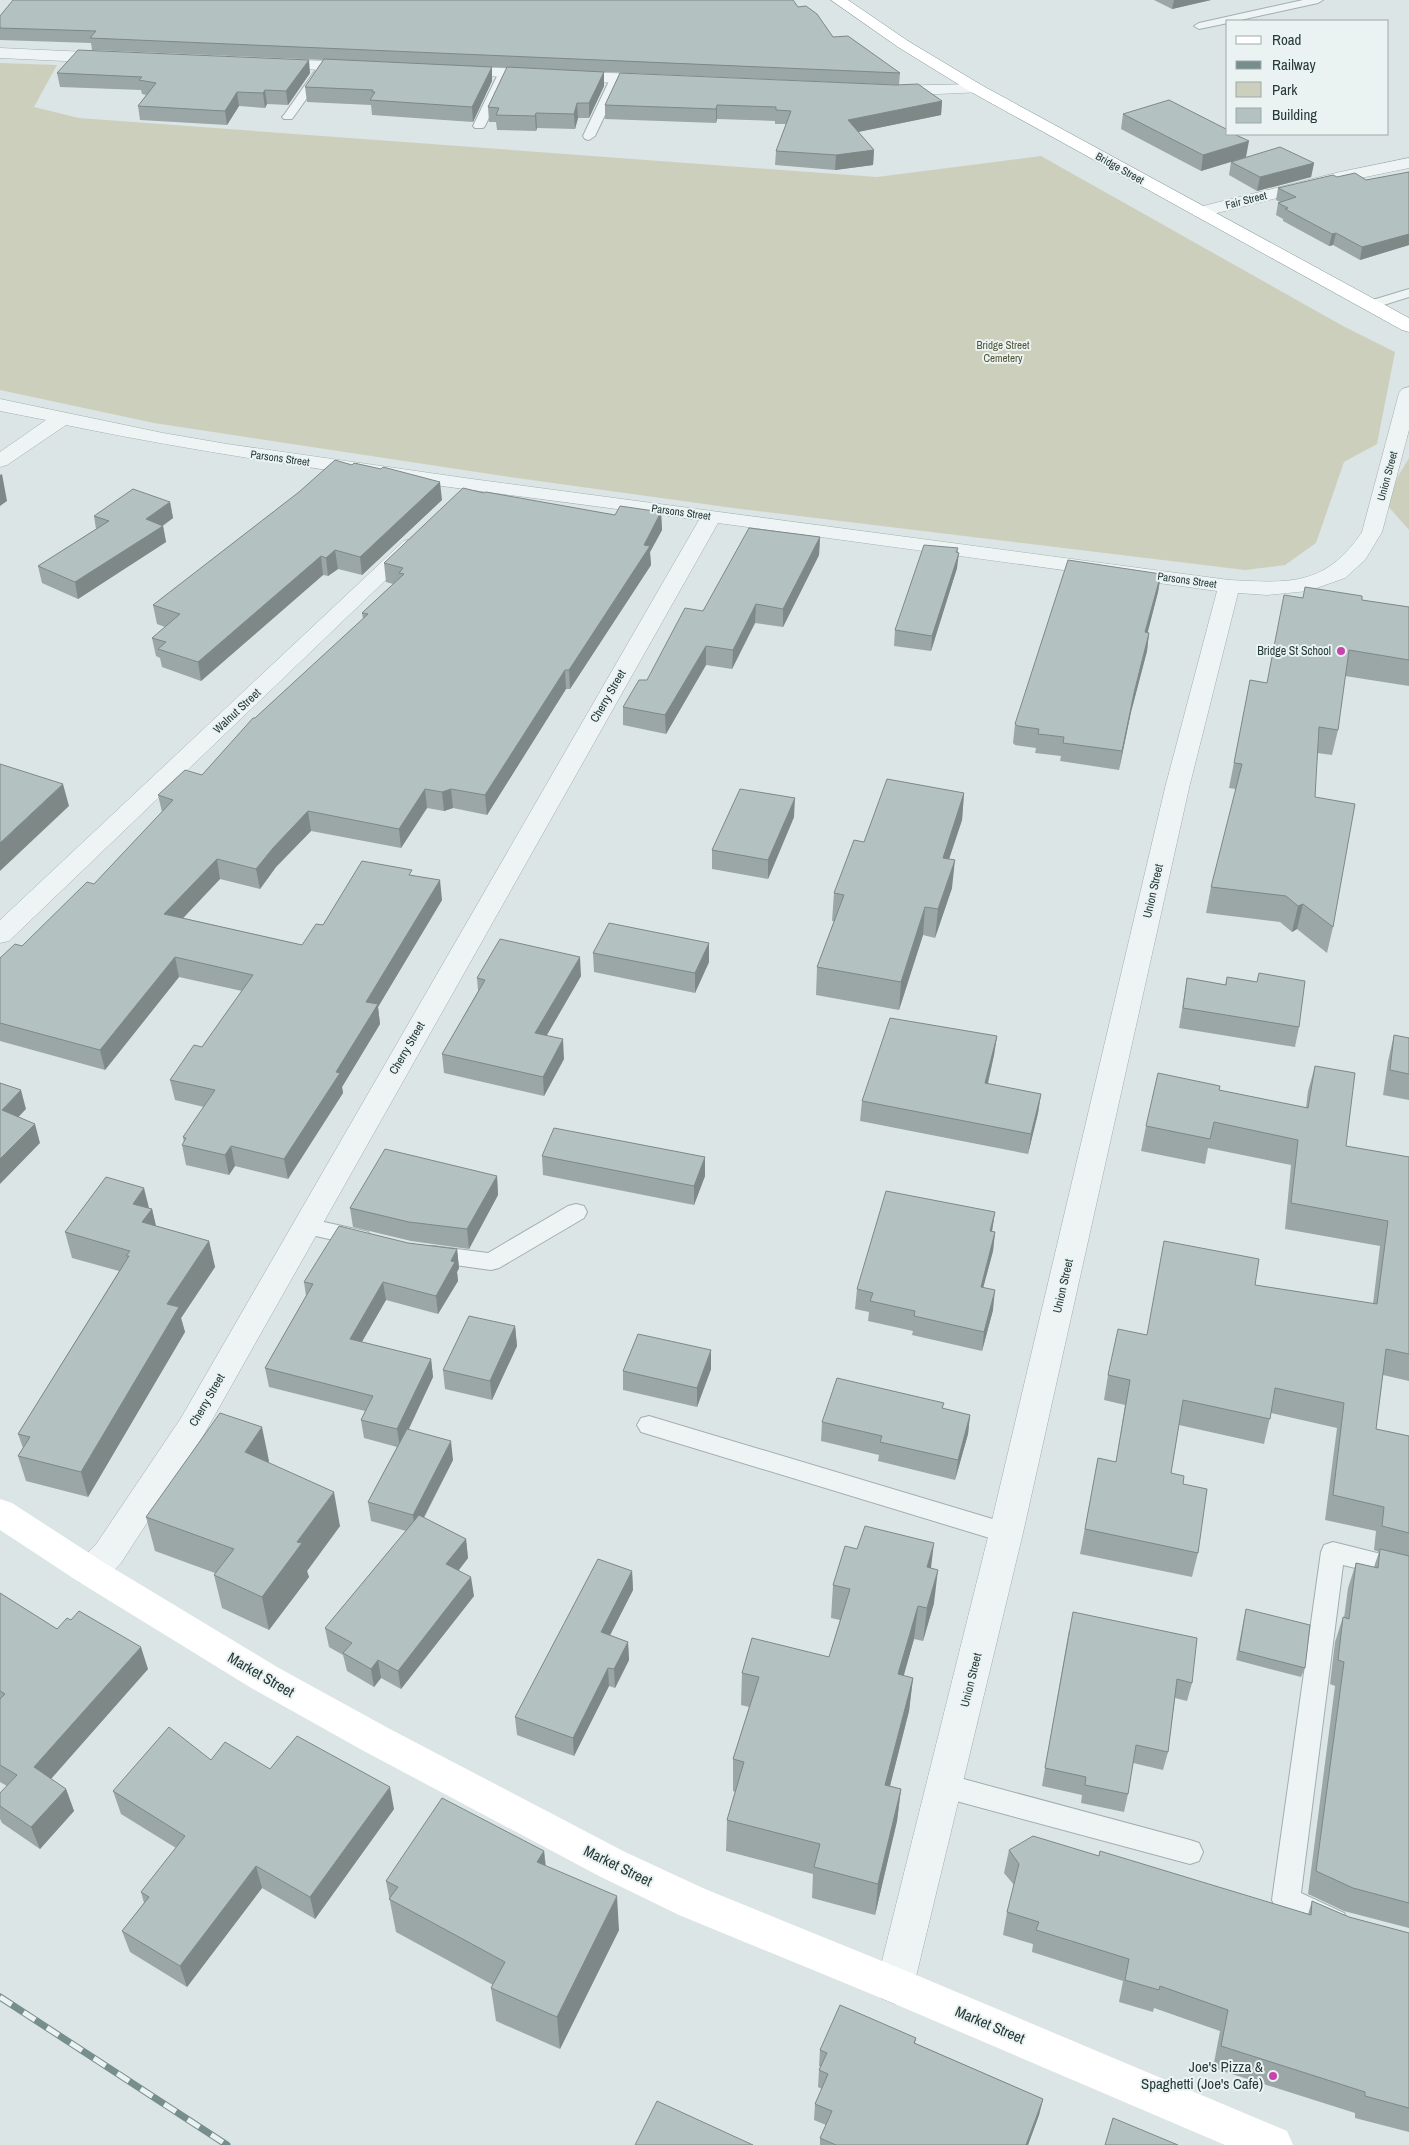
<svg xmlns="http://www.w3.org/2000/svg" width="1409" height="2145" font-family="'Archivo Narrow',sans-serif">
<rect width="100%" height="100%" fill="#dce5e5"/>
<!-- green -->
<path fill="#cdcfbd" d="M0 63 57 65 34 107 79 118 877 177 1041 156 1343 326 1395 352 1377 444 1344 462 1316 543 1285 565 1245 570 733 508 503 476 154 423 0 390Z
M1409 458V530L1387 505 1397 478Z"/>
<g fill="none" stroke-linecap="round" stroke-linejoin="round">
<!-- lane casing -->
<g stroke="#a2aeae" stroke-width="2">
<path id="lane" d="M1303 0H1323L1318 3 1236 21H1228V23L1199 29 1194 26 1199 23Z
M321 67 327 70 292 119H284L282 117 284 115 317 68Z
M504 71 510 74 485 126 483 128H475L473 126 498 74Z
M616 76 622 79 595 136 589 140 585 139 583 136 610 79Z
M1409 289V297L1371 309 1364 305 1366 302Z
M576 1204 584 1206 587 1212 584 1218 499 1268 491 1270 433 1262 425 1260 422 1254 425 1248 433 1246 488 1253 568 1206Z
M306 1218 360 1230 368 1232 371 1238 368 1244 360 1246 298 1232 295 1226 298 1220Z
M649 1416 1006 1523 1014 1526 1018 1533 1014 1540 1006 1543 641 1432 637 1425 641 1418Z
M1333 1542 1409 1561V1581L1343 1565 1301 1893 1344 1913 1348 1922 1344 1931 1334 1935 1276 1909 1272 1900 1321 1552 1324 1545Z
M945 1774 1190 1840 1199 1843 1203 1852 1199 1861 1190 1864 945 1798 936 1794 932 1786 936 1778Z"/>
</g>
<!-- street casing -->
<g stroke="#a2aeae" stroke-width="1">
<path id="street" d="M0 48 108 53 113 55 116 58 113 61 108 63 0 58Z
M271 59 358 62 363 64 366 67 363 70 358 72 266 67 263 64 266 61Z
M454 66 655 75 661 77 663 80 661 83 655 85 449 74 446 71 449 68Z
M977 84 983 86 985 89 983 92 891 96 885 94 883 91 885 88 891 86Z
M1409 158V168L1341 182 1201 217 1195 216 1192 212 1195 208 1340 172Z
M1409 387V430L1382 532 1365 560 1345 578 1308 591 1267 595 1238 593 1189 788 1023 1533 914 1985 909 1998 895 2004 881 1998 876 1985 989 1533 1165 788 1217 591 718 523 203 1436 121 1563 103 1582 91 1586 79 1582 74 1572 79 1562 97 1543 181 1418 699 520C487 491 275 468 66 425L7 465 0 467V452L46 420 0 411V399L163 433 227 444 472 479 1229 580C1289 583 1325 587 1362 532L1399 393 1402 389Z
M411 539 418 541 422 545 418 549 9 941 0 943V920L404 541Z"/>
</g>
<!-- highway casing -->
<g stroke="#849b9a" stroke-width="1">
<path id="highway" d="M831 0H848L908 41 983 86 1409 318V332L1402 330 971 92 898 47Z"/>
</g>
<!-- lane -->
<use href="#lane" fill="#eef4f4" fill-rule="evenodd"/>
<!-- street -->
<use href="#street" fill="#eef4f4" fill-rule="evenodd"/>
<!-- secondary -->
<path fill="#fff" fill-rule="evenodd" d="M0 1499 12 1503 103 1562 277 1667 388 1728 625 1852 705 1889 909 1972 1287 2131 1293 2145H1225L881 1998 679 1915 599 1876 362 1750 253 1689 79 1582 0 1530Z"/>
<!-- highway -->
<use href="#highway" fill="#fff" fill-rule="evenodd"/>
<!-- rail casing -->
<g stroke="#768e8d" stroke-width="7">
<path id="rail" d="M0 1997 227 2145"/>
</g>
<!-- rail -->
<use href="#rail" stroke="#ebf3f2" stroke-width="5" stroke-dasharray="14" stroke-linecap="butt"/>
</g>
<!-- wall -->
<path fill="#9aa7a6" d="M1154 0H1211L1172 9Z
M798 7 833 37 900 73 899 85 942 101 941 115 858 132 874 150 873 165 835 170 775 165 776 151 786 124H775V121L717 119 716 123 605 119V105L899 85 604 72V86L589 118H578L575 129 537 128 536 131 497 130 496 122H489L488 107 507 68 492 67V81L473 122 372 115 371 105 307 102 305 87 324 60 92 50 91 43 0 40V16Z
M57 73H310L288 105 267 104 265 108 239 106 227 125 140 120 138 106 146 95 142 94 141 90 60 87Z
M1123 114 1246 157 1314 163 1311 177 1257 191 1229 175 1231 162 1201 171 1121 129Z
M1409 172V245L1360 260 1333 245 1329 246 1283 221V219L1276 215 1278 203 1280 202 1276 200 1278 188 1337 177 1366 180Z
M484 493 615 515 661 512 662 530 650 552 651 565 570 689H566L487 815 453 808 444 811 427 808 401 848 311 831 276 867 260 889 220 879 183 918 302 945 323 925 412 876 442 900 378 1007 380 1024 342 1087 343 1093 288 1179 235 1166 229 1175 186 1165 182 1145 184 1143 183 1137 204 1107 175 1100 170 1080 202 1047 242 991 179 977 105 1070 0 1041V958L22 946 94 884 162 812 158 795 202 775 255 718 363 619 362 613 393 584 386 582 384 563Z
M442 500 362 575 338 569 328 576 323 575 201 681 162 667 160 658 156 656 152 638 165 627 157 624 153 605Z
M170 502 173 518 163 526 166 542 78 599 42 583 38 566 96 529 94 516Z
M820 537 819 555 783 627 755 623 732 669 706 665 666 734 623 725V707L647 680Z
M957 553V568L931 651 894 646 895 630Z
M1161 574 1158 592 1147 633H1149L1147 651 1131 712 1119 770 1060 761 1061 756 1035 753 1036 748 1015 745 1013 743 1015 724Z
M1303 598 1362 600 1409 607V686L1345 676 1338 730 1332 755 1317 753 1315 797 1333 927 1327 953 1297 929 1292 932 1280 922 1206 913 1211 887 1236 789 1229 788 1250 680 1267 683Z
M964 793 962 820 949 859 952 888 935 938 923 935 899 1010 816 995 817 967 834 921H832L834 893 864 842Z
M794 817 768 879 712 869V850Z
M593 953 709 962 695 993 594 972Z
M1259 973 1299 1027 1295 1047 1179 1028 1187 978 1225 985 1227 977 1257 982Z
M581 976 547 1035 564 1059 544 1096 444 1073 442 1054 478 991 477 978Z
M1394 1035 1409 1038V1100L1383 1095 1388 1061Z
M997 1036 994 1055 988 1084 1041 1094 1038 1113 1028 1154 860 1121 862 1101Z
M1315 1066 1346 1146 1409 1157V1381L1383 1375 1376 1429 1409 1436V1928L1344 1911 1308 1894 1335 1686 1330 1684 1335 1642 1343 1617 1344 1618 1348 1588 1356 1563 1374 1567 1379 1552 1374 1550 1376 1531 1325 1520 1337 1428 1271 1413 1264 1444 1179 1425 1171 1473 1183 1484 1198 1553 1192 1577 1080 1554 1098 1458 1116 1462 1125 1405 1104 1400 1108 1375 1147 1335 1255 1285 1373 1304 1380 1246 1285 1229 1291 1165 1208 1148 1205 1164 1141 1151 1146 1126 1219 1090 1306 1108 1308 1091Z
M542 1156 705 1176 694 1205 543 1175Z
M497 1176 498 1195 469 1249 411 1241 353 1227 350 1208Z
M149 1208 152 1209 156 1226 209 1241 215 1267 181 1318 185 1332 88 1497 26 1481 18 1456 23 1448 18 1434 119 1271 72 1258 65 1232Z
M995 1212 992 1231 995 1232 993 1251 983 1288 993 1310 982 1351 912 1335 913 1331 868 1321 869 1312 855 1309 857 1289Z
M408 1243 457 1249 459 1268 457 1272 458 1281 438 1314 386 1300 362 1342 431 1359 433 1377 409 1429 453 1460 424 1518 466 1539 468 1558 458 1571 474 1596 401 1689 381 1678 374 1687 347 1671 343 1655 329 1647 325 1628 406 1531 371 1521 368 1502 397 1447 364 1438 361 1420 365 1411 269 1387 265 1368 306 1296 304 1282Z
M515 1326 517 1346 492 1400 445 1389 443 1370Z
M711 1369 697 1407 623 1390V1371Z
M943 1409 970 1415 968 1434 955 1480 878 1461 879 1455 821 1441 822 1422Z
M269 1461 268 1463 340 1526 307 1571 309 1577 269 1630 222 1608 214 1575 215 1573 155 1551 146 1517Z
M931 1568 934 1603 923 1641 914 1639 903 1676 913 1678 909 1711 890 1786 901 1789 897 1821 875 1915 812 1898 813 1874 726 1851 727 1820 735 1792 733 1791V1759L749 1707 741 1705 742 1673 829 1657 840 1620 831 1618 833 1585Z
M632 1571 633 1590 610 1635 628 1642 629 1660 615 1688 609 1686 574 1756 517 1735 515 1717Z
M0 1593 57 1629 148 1669 51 1779 66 1789 74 1811 40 1849 2 1823 0 1819V1793L7 1786 0 1782Z
M1246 1609 1305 1668 1301 1677 1236 1660 1244 1618Z
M1069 1630 1192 1683 1187 1701 1175 1698 1168 1752 1163 1770 1133 1763 1128 1794 1124 1812 1081 1803 1082 1795 1042 1786Z
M211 1760 270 1769 394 1809 315 1919 262 1888 187 1987 130 1952 122 1931 144 1903 141 1892 176 1848 121 1814 113 1791Z
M1009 1850 1099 1856 1308 1914 1312 1901 1349 1917 1409 1933V2132L1355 2118V2113L1213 2068 1220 2031 1154 2008 1153 2012 1119 2002 1123 1981 1032 1952 1033 1944 1003 1935 1007 1912 1014 1885 1004 1873Z
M544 1851 546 1866 619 1930 560 2049 496 2021 491 1988 493 1985 396 1932 386 1881Z
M916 2038 915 2043 1043 2099 1039 2115 1028 2145H820V2138L826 2125 814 2120 815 2104 822 2089 818 2087 819 2070 821 2067 819 2066 820 2050Z"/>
<!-- shaded-wall -->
<path fill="#7d8887" d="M1174 0H1211L1172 9Z
M309 60 310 73 288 105 286 91Z
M492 67V81L473 122 472 107Z
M604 72V86L589 118V103Z
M265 90 267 104 265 108 263 93Z
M237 92 239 106 227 125 225 111Z
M942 101 941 115 848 134V120Z
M577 103 578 118 575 129 574 114Z
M717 105V119L716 123V109Z
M536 113 537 128 536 131 535 116Z
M1249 141 1246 157 1201 171 1203 155Z
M874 150 873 165 835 170 836 155Z
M1314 163 1311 177 1257 191 1260 177Z
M1336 233 1333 245 1329 246 1332 234Z
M1409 234V245L1360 260 1362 247Z
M2 474 7 501 0 506V475Z
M440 482 442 500 362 575 360 557Z
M170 502 173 518 157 529 163 526 166 542 78 599 75 582 146 519Z
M661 512 662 530 650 552 651 565 570 689 569 670 644 545Z
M820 537 819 555 783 627V609Z
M958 548 957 559 959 553 957 568 931 651 932 636Z
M335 550 338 569 328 576 326 558Z
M321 556 323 575 201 681 198 662Z
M1161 574 1158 592 1143 651 1145 632Z
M756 604 755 623 732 669 733 650Z
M1149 633 1147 651 1131 712 1119 770 1122 751 1134 693Z
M706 646V665L666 734 665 715Z
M565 670 566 689 487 815 485 795Z
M63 784 69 806 0 871V843Z
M425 789 427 808 401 848 399 829Z
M451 789 453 808 444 811 442 792Z
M964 793 962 820 940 886 943 858Z
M795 798 794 817 768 879V860Z
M308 811 311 831 276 867 260 889 256 869 273 848Z
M217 859 220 879 168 934 164 914Z
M955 860 952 888 935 938 938 909Z
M440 880 442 900 378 1007 380 1024 342 1087 343 1093 288 1179 284 1159 336 1072 366 1002Z
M1303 904 1297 929 1292 932 1298 906Z
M925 907 923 935 899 1010 901 982Z
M709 943V962L695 993V973Z
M175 957 179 977 105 1070 100 1050Z
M580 957 581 976 537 1052 535 1033Z
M997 1036 994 1055 983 1103 985 1083Z
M563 1039 564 1059 544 1096 543 1077Z
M21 1090 26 1109 7 1129 2 1110Z
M1041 1094 1038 1113 1028 1154 1031 1134Z
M35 1124 40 1143 0 1184V1159Z
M231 1146 235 1166 229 1175 225 1155Z
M705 1157V1176L694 1205V1186Z
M497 1176 498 1195 469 1249 467 1229Z
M144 1188 150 1212 152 1209 158 1235 143 1224 133 1204Z
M995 1212 992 1231H990Z
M995 1232 993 1251 978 1307 981 1287Z
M209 1241 215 1267 181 1318 185 1332 88 1497 81 1472 167 1304Z
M457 1249 459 1268 457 1272 458 1281 438 1314 436 1296 451 1261Z
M383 1282 386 1300 353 1357 350 1339Z
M995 1290 993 1310 982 1351 984 1332Z
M515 1326 517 1346 492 1400 490 1381Z
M711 1350V1369L697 1407V1388Z
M431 1359 433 1377 400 1447 397 1429Z
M970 1415 968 1434 955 1480 958 1460Z
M262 1427 269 1461 252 1487 245 1452Z
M451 1441 453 1460 415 1534 413 1515Z
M334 1492 340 1526 307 1571 309 1577 269 1630 262 1597 297 1542Z
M466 1539 468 1558 449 1583 446 1564Z
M934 1543 930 1576 927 1567Z
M938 1570 934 1603 923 1641 927 1608Z
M632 1571 633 1590 602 1651 601 1632Z
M471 1577 474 1596 401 1689 398 1671Z
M918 1606 914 1639 895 1707 898 1674Z
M628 1642 629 1660 615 1688 614 1669Z
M141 1647 148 1669 42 1789 34 1767Z
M378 1660 381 1678 374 1687 371 1669Z
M608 1668 609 1686 574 1756 573 1738Z
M913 1678 909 1711 882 1817 885 1785Z
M390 1787 394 1809 315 1919 310 1897Z
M66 1789 74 1811 40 1849 31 1827Z
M901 1789 897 1821 875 1915 878 1884Z
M544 1851 547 1885 537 1862Z
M256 1866 262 1888 187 1987 180 1966Z
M617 1896 619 1930 560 2049 557 2017Z
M1043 2099 1039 2115 1028 2145H1026Z"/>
<!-- building -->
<path fill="#b3c2c1" stroke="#7d8887" d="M13 0H793L798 7 806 6 817 14 833 37 848 36 900 73 90 38 96 31 0 28V16Z
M78 50 309 60 286 91 265 90 263 93 237 92 225 111 138 106 156 83 139 80 142 77 57 73Z
M324 59 492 67 472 107 370 100 375 92H372L373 90 305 87Z
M507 67 604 72 589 103H577L574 114 536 113 535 116 496 115 499 108 488 107Z
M620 73 896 85 918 84 942 101 848 120 874 150 836 155 776 151 791 111 776 110V107L717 105 716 109 605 105Z
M1169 100 1228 130V134H1234L1249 141 1203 155 1123 114Z
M1280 147 1314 163 1260 177 1231 162Z
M1409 172V234L1362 247 1336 233 1332 234 1285 209 1288 208 1278 203 1296 197 1278 188 1333 175 1337 177 1355 173 1366 180Z
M335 460 352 465 354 463 381 469 383 467 440 482 360 557 335 550 326 558 321 556 198 662 158 649 166 642 152 638 180 614 153 605 299 492Z
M463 488 484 493 486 492 615 515 620 506 661 512 644 545 650 546 569 670H565L485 795 451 789 442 792 425 789 399 829 308 811 273 848 256 869 217 859 164 914 302 945 316 924 323 925 362 861 412 870 409 875 440 880 366 1002 378 1004 336 1072 340 1073 284 1159 231 1146 225 1155 182 1145 186 1138 183 1137 215 1090 170 1080 194 1045 202 1047 253 975 175 957 100 1050 0 1023V958L15 944 22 946 87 882 94 884 173 800 158 795 185 770 202 775 253 718H255L368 614 362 613 404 574 399 573 403 568 384 563Z
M133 489 170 502 146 519 163 526 75 582 38 566 109 521 94 516Z
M749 528 820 537 783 609 756 604 733 650 706 646 665 715 623 707 639 680H647L685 608 703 611Z
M924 545 958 548 956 552 959 553 932 636 895 630Z
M1068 560 1161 574 1145 632 1149 633 1134 693 1122 751 1063 743 1064 737 1038 734 1039 729 1018 726 1015 724Z
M1305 587 1362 596V600L1409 607V660L1349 650 1338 730 1319 727 1315 797 1355 804 1333 927 1303 904 1298 906 1286 896 1211 887 1242 764 1234 763 1250 680 1267 683 1284 595 1303 598Z
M0 764 63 784 0 843Z
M887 779 964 793 943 858 955 860 938 909 925 907 901 982 817 967 844 895 834 893 854 840 864 842Z
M740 789 795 798 768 860 712 850Z
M609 923 709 943 695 973 593 953Z
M500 939 580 957 535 1033 563 1039 543 1077 442 1054 485 980 477 978Z
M1259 973 1305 981 1299 1027 1183 1008 1187 978 1226 985 1227 977 1257 982Z
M890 1018 997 1036 985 1083 1041 1094 1031 1134 862 1101Z
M1394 1035 1409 1038V1074L1390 1070Z
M1315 1066 1355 1073 1346 1146 1409 1157V1354L1386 1349 1376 1429 1409 1436V1533L1382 1526 1384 1507 1333 1495 1344 1403 1275 1388 1270 1419 1183 1400 1171 1473 1184 1476 1183 1484 1207 1489 1198 1553 1085 1529 1098 1458 1116 1462 1130 1380 1108 1375 1118 1329 1147 1335 1164 1241 1259 1259 1255 1285 1377 1304 1388 1221 1291 1203 1298 1140 1214 1122 1210 1139 1146 1126 1158 1073 1220 1086 1219 1090 1308 1108Z
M0 1083 21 1090 2 1110 35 1124 0 1159Z
M554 1128 705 1157 694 1186 542 1156Z
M385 1149 497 1176 467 1229 409 1222 350 1208Z
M106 1177 144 1188 133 1204 152 1209 142 1222 209 1241 167 1304 179 1307 81 1472 18 1456 30 1437 18 1434 129 1256H126L130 1251 65 1232Z
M886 1191 995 1212 990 1231 995 1232 981 1287 995 1290 984 1332 914 1316 915 1311 870 1301 873 1293 857 1289Z
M339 1226 408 1243 457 1249 451 1261 455 1262 436 1296 383 1282 350 1339 431 1359 397 1429 361 1420 373 1396 265 1368 313 1284 304 1282Z
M469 1316 515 1326 490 1381 443 1370Z
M638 1334 711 1350 697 1388 623 1371Z
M837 1378 944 1403 942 1408 970 1415 958 1460 880 1442 882 1436 822 1422Z
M220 1413 262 1427 245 1452 334 1492 297 1542 302 1543 262 1597 214 1575 234 1549 146 1517Z
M407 1429 451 1441 413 1515 368 1502Z
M419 1515 466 1539 446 1564 471 1577 398 1671 378 1660 371 1669 343 1653 352 1643 325 1628Z
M865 1526 934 1543 927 1567 938 1570 927 1608 918 1606 898 1674 913 1678 885 1785 901 1789 878 1884 814 1867 820 1844 727 1820 744 1762 733 1759 759 1677 742 1673 752 1638 829 1657 850 1589 833 1585 845 1546 857 1549Z
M1380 1549 1409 1556V1903L1353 1888 1316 1871 1344 1662 1338 1660 1343 1617 1349 1619 1356 1563 1378 1568Z
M598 1559 632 1571 601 1632 628 1642 614 1669 608 1668 573 1738 515 1717Z
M0 1593 57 1629 67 1618 71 1620 79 1611 141 1647 34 1767 66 1789 31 1827 0 1806V1793L17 1775 0 1765V1699L5 1694 0 1691Z
M1246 1609 1310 1625 1305 1668 1239 1651Z
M1073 1612 1197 1638 1192 1683 1177 1679 1168 1752 1136 1745 1128 1794 1085 1785 1086 1777 1045 1768Z
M169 1727 211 1760 225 1742 270 1769 297 1736 390 1787 310 1897 256 1866 180 1966 122 1931 149 1897 141 1892 185 1836 113 1791Z
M442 1798 544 1851 537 1862 617 1896 557 2017 491 1988 505 1962 389 1899 398 1887 386 1881Z
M1033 1836 1099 1856 1100 1851 1311 1915 1312 1901 1349 1917 1409 1933V2108L1365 2096V2092L1221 2046 1228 2010 1160 1986 1159 1990 1125 1980 1129 1959 1036 1930 1039 1922 1007 1912 1019 1864 1009 1850Z
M840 2005 916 2038 914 2043 1043 2099 1026 2145H836L820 2138 832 2111 815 2104 828 2074 819 2070 827 2053 820 2050Z
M657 2101 753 2145H635Z
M1113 2118 1178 2145H1105Z"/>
<!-- markers -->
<g fill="#c744ae" stroke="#ebf3f2" stroke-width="2">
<circle cx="1341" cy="651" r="5"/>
<circle cx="1273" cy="2076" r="5"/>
</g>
<g text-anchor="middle" stroke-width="4" stroke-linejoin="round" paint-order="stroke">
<!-- far-street labels -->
<g font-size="11" fill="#263a3a" stroke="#ebf3f2">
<text transform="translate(1120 168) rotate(29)" y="4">Bridge Street</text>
<text transform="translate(1246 200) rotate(-14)" y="4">Fair Street</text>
<text transform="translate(280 458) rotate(8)" y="4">Parsons Street</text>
<text transform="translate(1387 476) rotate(-75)" y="4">Union Street</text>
<text transform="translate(681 512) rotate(8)" y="4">Parsons Street</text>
<text transform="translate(1187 580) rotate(8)" y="4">Parsons Street</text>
</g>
<!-- far-park labels -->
<g font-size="11" fill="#515534" stroke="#ebf3f2">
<text x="1003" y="349">Bridge Street<tspan x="1003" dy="13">Cemetery</tspan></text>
</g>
<!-- poi labels -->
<g font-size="12" fill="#263a3a" stroke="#ebf3f2" text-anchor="end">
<text x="1331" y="655">Bridge St School</text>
</g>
<!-- street labels -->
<g font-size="12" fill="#263a3a" stroke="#ebf3f2">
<text transform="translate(608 696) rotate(-60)" y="4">Cherry Street</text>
<text transform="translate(237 711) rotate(-43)" y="4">Walnut Street</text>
<text transform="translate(1153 891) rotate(-77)" y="4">Union Street</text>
<text transform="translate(407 1048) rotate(-60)" y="4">Cherry Street</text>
<text transform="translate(1063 1286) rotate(-77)" y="4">Union Street</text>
<text transform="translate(207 1400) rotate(-60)" y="4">Cherry Street</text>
<text transform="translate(971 1680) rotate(-76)" y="4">Union Street</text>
</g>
<!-- near-street labels -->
<g font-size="15" fill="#263a3a" stroke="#ebf3f2">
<text transform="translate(261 1675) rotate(30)" y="5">Market Street</text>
<text transform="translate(618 1866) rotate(26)" y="5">Market Street</text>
<text transform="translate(990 2025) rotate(23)" y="5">Market Street</text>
</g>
<!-- near-poi labels -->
<g font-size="15" fill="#263a3a" stroke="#ebf3f2" text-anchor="end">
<text x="1263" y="2072">Joe's Pizza &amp;<tspan x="1263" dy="17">Spaghetti (Joe's Cafe)</tspan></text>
</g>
</g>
<!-- legend -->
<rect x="1226" y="20" width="162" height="115" fill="#ebf3f2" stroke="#9ca9a8"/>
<rect x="1236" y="36" width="25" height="8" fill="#ffffff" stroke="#9ca9a8"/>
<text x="1272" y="45" font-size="15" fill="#263a3a">Road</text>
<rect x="1236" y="61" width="25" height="8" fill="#768e8d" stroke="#9ca9a8"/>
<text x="1272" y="70" font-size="15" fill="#263a3a">Railway</text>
<rect x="1236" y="82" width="25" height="15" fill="#cdcfbd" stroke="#9ca9a8"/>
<text x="1272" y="95" font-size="15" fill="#263a3a">Park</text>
<rect x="1236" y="108" width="25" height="15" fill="#b3c2c1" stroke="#9ca9a8"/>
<text x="1272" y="120" font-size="15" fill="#263a3a">Building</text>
</svg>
